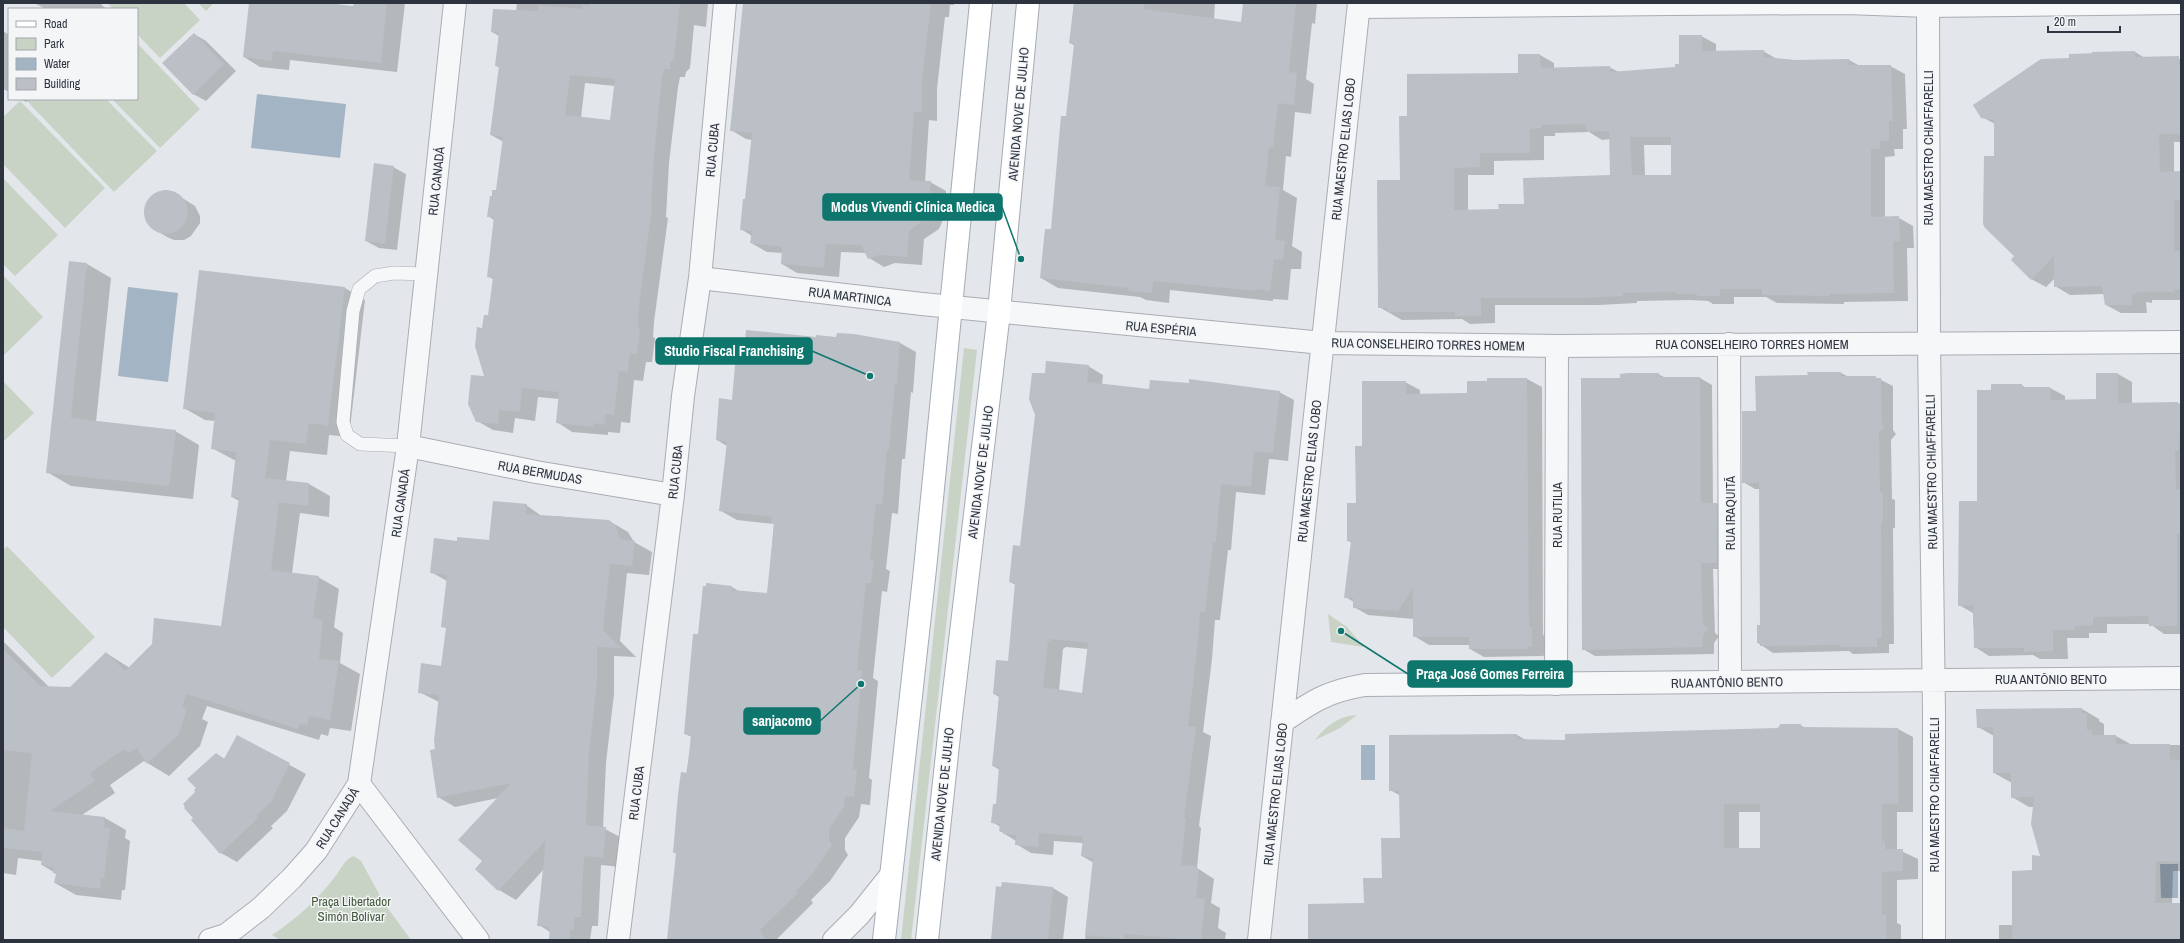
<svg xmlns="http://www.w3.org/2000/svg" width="2184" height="943" font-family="'Archivo Narrow',sans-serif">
<rect width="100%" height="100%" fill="#e3e6ea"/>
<!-- green -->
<path fill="#c9d3c5" d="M107 3H184L200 20 160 58 137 34V9H113Z
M198 3H214L206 11Z
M137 43 200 109 160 148 112 99H137Z
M25 99H106L157 151 114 192Z
M20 101 105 188 65 228 3 164V117Z
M3 178 58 235 15 276 3 264Z
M3 275 43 317 3 356Z
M964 348 977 350 911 940H901Z
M3 381 34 413 3 442Z
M7 546 95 637 52 678 3 627V550Z
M1328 614 1347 627 1364 647 1331 642Z
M1357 715 1340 728 1315 740C1326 726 1338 716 1357 715Z
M354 856 361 861 384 903 411 940H280L272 935C295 920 317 900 334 878 340 871 345 858 354 856Z"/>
<!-- water -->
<path fill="#a3b4c5" d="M257 94 346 104 340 158 251 148Z
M128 287 178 293 168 382 118 376Z
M1361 745H1375V780H1361Z
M2160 864H2178V898H2161Z"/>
<!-- shadow -->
<path fill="#0003" fill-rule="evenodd" d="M34 3H100L106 9H46Z
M250 3H317L354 7 355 3H405L397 72 290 60 289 70 260 67 244 57Z
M517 3H708L706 27 694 25 690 68 686 72 685 77H680L678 87 669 163 666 217 668 218 654 322 653 337 655 338 652 362H646L643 381 634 380 630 423 621 422 620 433 608 432V435L572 432 557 422 559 399 538 397 535 421 515 418 513 433 493 430 477 421 486 378 483 329 489 317 494 280 488 276 494 220 488 216 493 197 497 192 504 142 491 135 500 68 496 66 499 36 492 32 516 12ZM585 83 615 86 611 121 581 118Z
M766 3H954V5H950L949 17H945L937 89V121L929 120 925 182H930L946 191 944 217 939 229 924 239 922 265 895 263 884 267 869 258 866 253 841 252 839 277 797 273 782 264 783 253 767 252 751 243 752 236 741 229 746 200 752 140 746 139 731 130Z
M1074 3H1215L1214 20 1242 23 1244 3H1317L1315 24 1312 23 1306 79 1314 84 1311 114 1295 112 1291 157 1286 156 1283 190 1297 198 1292 246 1302 252 1301 269H1291L1288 300 1273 299V301L1170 290 1169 303 1146 300 1140 297 1058 288 1041 278 1052 230 1067 117 1075 46 1070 43Z
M3 31 9 35V92L3 89Z
M194 34 206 41 236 71 206 101 193 94Z
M1701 36 1716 44V52L1763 51 1777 59 1795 61 1849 60 1860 66H1890L1905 74 1907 129H1903V149H1894L1895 156 1885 157V218H1899L1913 226 1914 248H1907L1908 301 1844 302V304L1777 303 1766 297H1734V304H1713L1708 301 1689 300 1637 301V303L1599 305H1495V323L1470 324 1462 319 1402 320 1379 307 1401 181 1408 117 1519 74V55H1540L1554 63V68L1609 67 1619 72 1676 68ZM1589 132 1602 140 1610 139 1611 176 1525 205 1500 210 1468 211V175H1494V161L1544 160V136H1555V133ZM1644 145H1672V176H1645Z
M2135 52 2145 58 2181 59V142H2174V172H2181V300H2152V303L2146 302 2147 313H2121L2106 305 2104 294 2070 295 2055 286V278L2046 287 2031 279 2015 256 1995 157V124L1982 117 2070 59V54Z
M20 99H30L26 102Z
M393 167 406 174 397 250 379 248 366 241Z
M161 191H169L176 194 195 206 200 216V223L191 236 184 240H174L167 237 154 229 145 217 147 202 154 194Z
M87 264 111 278 96 422 175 431 199 445 193 499 71 486 47 472Z
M345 288 365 300 349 437 329 435 327 455 290 451 286 481 309 484 330 496 329 517 300 513 292 573 318 577 339 589 334 627 343 633 340 663 360 674 351 731 330 728 328 736 321 734 319 740 207 706 202 719 208 722 200 746 169 776 144 761 110 785 115 793 82 815 105 818 126 830 125 838 130 841 125 890H122L121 900 76 895 55 883 57 874 42 865V861L18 858 16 875 3 873V641L49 687 71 688 106 653 130 668 222 627 239 501 232 497 236 461 212 448 215 421 205 420 184 408Z
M816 338 900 343 916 352 913 393 911 392 905 459H902L898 514 892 513 886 569 890 571 887 592 882 591 873 678 878 681 869 778 872 780 870 805 861 804 859 817 845 838V850L848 855 830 881 811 900 813 903 776 940H671L677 854 674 852 692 737 685 734 699 635 732 587 740 592 768 594 774 524 737 520 721 511 727 446 717 440 733 401 745 356Z
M1088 366 1103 375 1102 385 1150 390 1279 392 1294 400 1288 461 1269 459 1265 495 1236 492 1231 550H1228L1220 620H1215L1212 659 1203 732 1211 736 1199 826 1201 828 1197 868 1214 879 1211 903 1220 908 1218 928 1226 933 1225 940H1085L1094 863 1082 856 1083 843 1054 841 1053 855 1031 853 1016 844V841L1000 831 1001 827 992 822 997 805 1000 770 993 766 999 697 994 694 1009 662 1016 585 1010 582 1021 547 1046 374ZM1066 647 1088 649 1083 694 1059 690 1063 649Z
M1808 373H1841L1849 377H1875L1893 386V430L1896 434 1891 440 1892 499 1895 500V528H1893L1894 644H1889V653L1853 654 1849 651 1773 653 1758 643 1761 626 1760 489H1755L1743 482 1757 412 1809 376Z
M1658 374 1666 378H1700L1712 385 1713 504H1717L1728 510 1729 569H1713L1715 633 1719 636 1714 643V654L1595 656 1583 649 1621 379Z
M2118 374 2132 382V404L2178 403 2181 405V634H2164L2150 624H2107V633H2089V638H2067L2068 659H2040L2033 655 1989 656 1975 647 1973 613 1959 605 1978 502 1992 391 2022 385 2026 388H2050L2065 396V400H2097Z
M1527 379 1542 387 1543 635 1547 637V655L1542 656 1484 657 1470 649V645H1429L1414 636V619L1368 615 1354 607V602L1345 597 1352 543 1348 541 1357 504 1363 447 1405 382 1420 390V395L1468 394V382Z
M526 505 543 517 552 518 556 516 611 522 628 532 634 542 652 552 649 575 627 573 620 641 636 657 614 656V694L606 763 603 828 622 838 620 867 601 865 598 926H592L590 940H553L550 938V932L539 925 544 869 516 900 499 890 483 861 498 798 455 807 438 797 436 749 439 702 419 692 442 667 447 629 442 626 447 581 431 572 458 542 490 541Z
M2082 709 2099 719V721L2104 724V736H2116L2132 745H2181V871H2173L2172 903H2181V940H1999V925H2013L2041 857 2034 807H2029L2012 797V783L1994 773V736L1978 727Z
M1800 725 1806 728 1898 729 1913 737V812H1897V849L1918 859V879L1897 880V923L1901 925V940H1309L1365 904 1383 879 1401 839V796L1390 790 1517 735 1526 740 1566 741 1777 729ZM1739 812H1761V849H1739Z
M237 736 306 774 287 811 271 826 273 828 237 862 221 853 194 818 196 792 216 754 225 759Z
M1053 888 1068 897 1063 940H992Z"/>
<!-- building -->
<path fill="#bbbfc6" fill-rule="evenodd" d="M249 3H326L353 6 354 3H387L381 63 273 51 272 61 243 57Z
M589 3H680L674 59 670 63V69H664L662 78 654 154 651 208H652L638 313V328H640L637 354 630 353 628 372 619 371 614 415 606 414 604 425 593 423V427L556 423 559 392 522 388 520 412 499 410 498 424 476 422 468 404 471 375 484 376 475 346 477 327 482 328 484 315H488L493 278 487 277 494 217H487L490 196H492V190H496L503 137 490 135 499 66H495L499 33 491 32 493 9 538 11 539 5 582 9V5L589 6ZM570 75 615 79 610 120 565 115Z
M743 3H931L922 79V112H914L909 180 931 181 929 208 923 220 909 231 907 257 879 255 868 259 861 245 826 244 824 268 781 264 782 247 750 243 752 231 740 230 743 199H745L752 133 730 131Z
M1074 3H1145L1144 9 1241 22 1243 3H1296L1289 72 1297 73 1294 105 1278 103 1273 148 1269 147 1265 186 1280 187 1275 240 1285 241 1283 260 1274 259 1270 291 1256 289V291L1153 281 1152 293 1128 291V288L1040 278 1045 229H1051L1061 116H1066L1074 44 1069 43Z
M194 33 224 64 193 95 162 63Z
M1679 35H1702V51L1764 50V57L1795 60 1849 59V65H1891L1893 121H1889V141H1880V149H1871V217L1899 216 1900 241H1893L1894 293 1830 294V296L1762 295V289H1720V296H1697V294H1677V292L1623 293V296L1584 298H1481V316H1455V312H1387V308H1378L1377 180H1400L1399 116H1407V74L1518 73V54H1540L1541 68 1610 66V72L1675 67V64H1679ZM1585 124 1587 132 1609 131 1610 175 1523 178 1524 204H1498L1499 209 1454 210V168L1480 167V153H1530V129L1541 128V125ZM1630 137H1671V175H1632Z
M2135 51V57L2179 56V64H2181V134H2159L2160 172 2181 171V198L2180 200H2174V251H2181V290L2174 289V292H2137V294H2132V305H2105L2102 286 2054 287V256L2031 280 2011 260 2014 256 1985 228 1983 224 1984 156H1994V120L1981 118 1973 105 2041 59 2069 58V54H2092V52Z
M374 163 394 166 385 244 365 241Z
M144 212a22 22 0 1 1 44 0a22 22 0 1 1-44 0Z
M69 261 87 263 71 418 176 430 169 486 46 473Z
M199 270 345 287 328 426 309 423 306 444 270 440 265 478 309 483 308 506 279 502 271 570 319 576 313 618 323 620 319 659 339 661 330 720 309 716 307 725 300 723 298 729 187 694 182 706 187 709 179 734 147 764 137 748 128 753 124 749 90 773 95 781 50 811 105 817 104 827 110 828 104 878H101L100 889 54 883 56 874 53 873 54 867 41 865 42 852 3 848V828L24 831 32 753 3 750V649L40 686 70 687 106 652 125 671 152 644 154 618 221 626 239 498 231 497 236 452 211 449 215 413 183 409Z
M746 330 816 337V335L836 337 837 333 854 334 900 342 897 384H895L889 450H887L882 505 876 504 870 560H874L871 583H866L857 670 862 671 853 769 857 770 854 797 845 796 844 807 829 829V840L832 845 814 872 796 891 798 893 760 930 766 940H667L676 853H673L678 794 681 772 687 773 691 735 684 734 693 634H698L703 586H706V583L732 586V590L767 593 774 524 771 523 772 517 719 511 727 442 716 440 719 398 732 400 736 354 744 355Z
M1046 361 1089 365 1087 382 1149 389 1150 380 1189 383V379L1280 391 1273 453 1254 451 1251 487 1221 484 1216 542H1213L1205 612H1200L1197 650 1188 726 1196 727 1184 818H1186L1181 865 1196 866V869H1199L1196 898 1205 899 1201 939 1198 940 1124 934V939L1085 935 1093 858 1081 856 1083 837 1039 833 1038 847 1015 845 1016 835 1003 834V832L999 831 1000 824 991 823 993 804H996L999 767 992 766 998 707 999 695 993 694 996 660 1008 661 1015 583 1009 582 1013 545 1020 546 1035 415 1029 399 1032 373H1045ZM1051 639 1088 643 1082 693 1043 687 1048 641H1051Z
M1807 372H1841V376H1876L1875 378H1881L1882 422 1884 427 1879 433 1880 492H1883V522H1881L1882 638H1877V647H1840V645L1760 646V643H1757V625H1760L1759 483H1742V411H1756L1755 376 1808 375Z
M1628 373H1659V377H1700L1701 503H1717V563H1701L1703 625 1708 628 1703 636V647L1582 650 1581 378H1620V374Z
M2096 373H2118V403L2178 402V405H2181L2179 451H2175L2176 489H2181V534H2177V626H2149L2148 616 2093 617V625L2075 626V630H2053V651L2024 652V648H1974L1973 605 1958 606 1959 501H1977V390H1991V384H2022V387H2050L2051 400 2096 399Z
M1487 378H1527L1529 627H1532V647H1528V649H1469V637H1413V588L1398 611 1353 608V598H1344L1351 541H1347V503H1356L1355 446H1362V381H1406V394L1467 393V381H1487Z
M493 501 527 504 526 514 609 520 615 525 620 539 635 541 632 566 610 564 603 630 621 648 597 647V684L589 753 586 825 606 827 603 858 584 856 581 917H575L573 930H570V940L549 939 550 927 537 926 546 840 498 891 475 869 482 861 458 840 511 783 437 798 430 750 435 749 434 741 439 695 418 693 421 663 441 666 446 628 441 627 447 575 430 573 434 538 457 541V537L489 540Z
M2082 708V713H2087V730H2092V735H2116V744H2170V759L2181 761V862L2156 861 2155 903H2181V940H2012V871L2032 870V855L2040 856 2031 824 2034 797 2011 798V773H1993V727L1977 728 1976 709Z
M1780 724H1801V727L1898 728 1899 804H1882V841H1885V849H1903V871L1882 872V915H1886V940H1308V904L1364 903 1363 878H1382L1381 838H1400L1399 791H1389V735L1517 734 1518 739 1565 740V734L1777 728 1779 727ZM1724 804H1760V848H1724Z
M237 735 290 763 271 802 256 816 258 818 220 854 191 820 193 818 184 808 185 807 183 804 195 792 194 790 196 788 187 779 216 753 224 759Z
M1002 882 1053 887 1048 940H991L996 886 1001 887Z"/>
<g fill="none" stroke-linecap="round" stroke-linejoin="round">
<!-- service casing -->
<g stroke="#a9adb4" stroke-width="14">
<path id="service" d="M408 446 360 444 347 435 343 422 353 311 359 289 375 276 394 273 426 274"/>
</g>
<!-- minor casing -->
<g stroke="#a9adb4" stroke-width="24">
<path id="minor" d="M1359 7 1669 4 1846 3 1928 6 2181 3
M700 278 922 304 1323 343 1557 346 2181 342
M1729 344 1730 682
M408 446 536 472 673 495
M1556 684 1557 346
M359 784 478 940
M618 940 673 495 683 396 700 278 725 3
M834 940 859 915 891 875"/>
</g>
<!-- tertiary casing -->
<g stroke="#a9adb4" stroke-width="24">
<path id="tertiary" d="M1928 3 1929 343 1934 713V940
M1282 722C1313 701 1328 691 1365 685L2181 678
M210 940 226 935 261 908 292 878 316 851 359 784 408 446 455 3
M1259 940 1359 3"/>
</g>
<!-- primary casing -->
<g stroke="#a4abb4" stroke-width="24">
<path id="primary" d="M884 940 925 569 981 3
M927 940 951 717 999 312 1028 3"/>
</g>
<!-- service -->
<use href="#service" stroke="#f5f7f8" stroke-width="13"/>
<!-- minor -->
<use href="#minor" stroke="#f5f7f8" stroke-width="22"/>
<!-- tertiary -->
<use href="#tertiary" stroke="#f5f7f8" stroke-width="22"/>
<!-- primary -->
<use href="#primary" stroke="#fff" stroke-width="22"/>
</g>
<g text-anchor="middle" stroke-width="3" stroke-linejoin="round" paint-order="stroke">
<!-- street labels -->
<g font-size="13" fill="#2d3440" stroke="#f3f5f7">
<text transform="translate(1018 114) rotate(-85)" y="5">AVENIDA NOVE DE JULHO</text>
<text transform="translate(1928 148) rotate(-90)" y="5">RUA MAESTRO CHIAFFARELLI</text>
<text transform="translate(1343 149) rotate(-84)" y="5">RUA MAESTRO ELIAS LOBO</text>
<text transform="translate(712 150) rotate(-85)" y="5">RUA CUBA</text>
<text transform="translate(436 181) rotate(-84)" y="5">RUA CANADÁ</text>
<text transform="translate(850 296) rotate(7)" y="5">RUA MARTINICA</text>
<text transform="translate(1161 328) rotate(5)" y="5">RUA ESPÉRIA</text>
<text transform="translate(1428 344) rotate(1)" y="5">RUA CONSELHEIRO TORRES HOMEM</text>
<text x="1752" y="349">RUA CONSELHEIRO TORRES HOMEM</text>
<text transform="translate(1309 471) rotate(-84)" y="5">RUA MAESTRO ELIAS LOBO</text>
<text transform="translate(540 472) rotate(10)" y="5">RUA BERMUDAS</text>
<text transform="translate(675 472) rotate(-84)" y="5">RUA CUBA</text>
<text transform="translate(980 472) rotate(-83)" y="5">AVENIDA NOVE DE JULHO</text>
<text transform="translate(1931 472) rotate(-91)" y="5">RUA MAESTRO CHIAFFARELLI</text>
<text transform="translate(400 503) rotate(-82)" y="5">RUA CANADÁ</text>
<text transform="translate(1730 513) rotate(-90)" y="5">RUA IRAQUITÃ</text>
<text transform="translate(1557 515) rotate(-90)" y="5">RUA RUTILIA</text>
<text x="2051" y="684">RUA ANTÔNIO BENTO</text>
<text transform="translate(1727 682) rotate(-1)" y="5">RUA ANTÔNIO BENTO</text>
<text transform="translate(636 793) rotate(-83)" y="5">RUA CUBA</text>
<text transform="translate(942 794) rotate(-84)" y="5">AVENIDA NOVE DE JULHO</text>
<text transform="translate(1275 794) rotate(-84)" y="5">RUA MAESTRO ELIAS LOBO</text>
<text transform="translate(1934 795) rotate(-90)" y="5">RUA MAESTRO CHIAFFARELLI</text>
<text transform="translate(337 818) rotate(-58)" y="5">RUA CANADÁ</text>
</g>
<!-- park labels -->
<g font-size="13" fill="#425a3c" stroke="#f3f5f7">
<text x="351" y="906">Praça Libertador<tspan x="351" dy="15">Simón Bolívar</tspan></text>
</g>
</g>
<!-- callouts -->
<path fill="none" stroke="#0f766e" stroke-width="1.5" d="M1021 259L1002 207M870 376L812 351M1341 631L1408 674M861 684L820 721"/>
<g fill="#0f766e" stroke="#f3f5f7" stroke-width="1.5">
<circle cx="1021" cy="259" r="4"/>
<circle cx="870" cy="376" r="4"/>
<circle cx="1341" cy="631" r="4"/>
<circle cx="861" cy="684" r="4"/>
</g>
<g fill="#0f766e" stroke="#0f766e" stroke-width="1.5">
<rect x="823" y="194" width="179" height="26" rx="4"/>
<rect x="656" y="338" width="156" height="26" rx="4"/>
<rect x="1408" y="661" width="164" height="26" rx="4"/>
<rect x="744" y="708" width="76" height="26" rx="4"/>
</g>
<g font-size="14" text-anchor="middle" font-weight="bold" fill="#fff">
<text x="913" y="212">Modus Vivendi Clínica Medica</text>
<text x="734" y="356">Studio Fiscal Franchising</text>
<text x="1490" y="679">Praça José Gomes Ferreira</text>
<text x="782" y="726">sanjacomo</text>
</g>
<!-- border -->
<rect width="2184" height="943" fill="none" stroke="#2d3440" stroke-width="8"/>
<!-- legend -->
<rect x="8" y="8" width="130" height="92" fill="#f3f5f7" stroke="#a4a8ae"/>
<rect x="16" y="21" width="20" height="6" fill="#ffffff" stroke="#a4a8ae"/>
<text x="44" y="28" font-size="12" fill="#2d3440">Road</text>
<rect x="16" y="38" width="20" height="12" fill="#c9d3c5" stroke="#a4a8ae"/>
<text x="44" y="48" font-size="12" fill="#2d3440">Park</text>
<rect x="16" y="58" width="20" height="12" fill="#a3b4c5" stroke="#a4a8ae"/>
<text x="44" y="68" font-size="12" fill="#2d3440">Water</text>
<rect x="16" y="78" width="20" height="12" fill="#bbbfc6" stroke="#a4a8ae"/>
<text x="44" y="88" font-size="12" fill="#2d3440">Building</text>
<!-- scale -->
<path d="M2048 26v6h72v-6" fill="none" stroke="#2d3440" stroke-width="2"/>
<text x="2054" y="26" font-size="12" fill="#2d3440" stroke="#f3f5f7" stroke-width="3" paint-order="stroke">20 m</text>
</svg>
